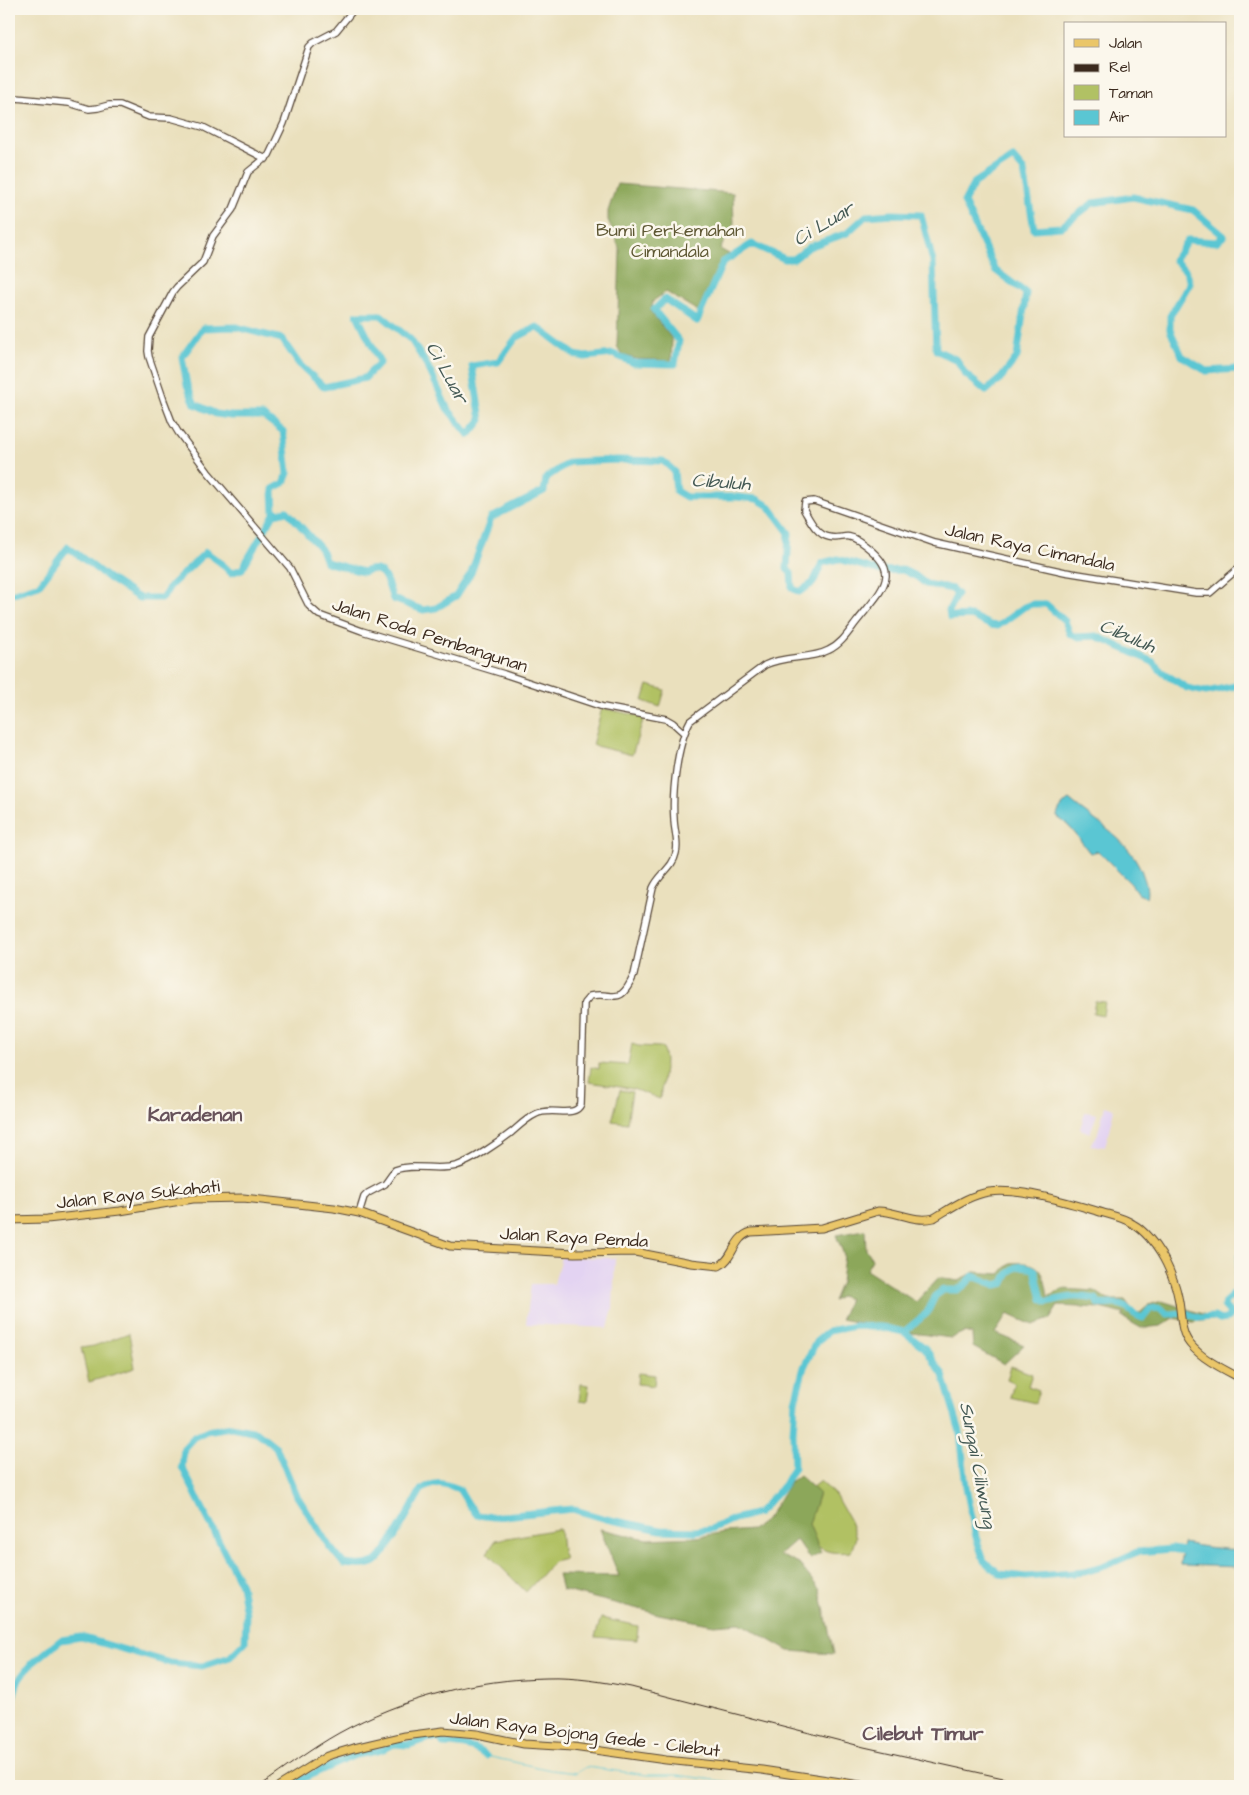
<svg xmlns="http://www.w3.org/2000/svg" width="1249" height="1795" font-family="'Architects Daughter',sans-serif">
<rect width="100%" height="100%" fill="#fbf7ec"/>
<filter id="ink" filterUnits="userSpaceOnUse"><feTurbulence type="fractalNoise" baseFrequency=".02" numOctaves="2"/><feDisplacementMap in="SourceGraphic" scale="10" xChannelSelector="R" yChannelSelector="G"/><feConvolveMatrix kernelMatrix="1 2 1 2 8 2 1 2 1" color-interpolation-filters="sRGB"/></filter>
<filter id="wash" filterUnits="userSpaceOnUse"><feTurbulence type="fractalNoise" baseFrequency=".0096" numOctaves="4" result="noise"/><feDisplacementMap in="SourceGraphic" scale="20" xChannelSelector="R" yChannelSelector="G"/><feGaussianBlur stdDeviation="1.12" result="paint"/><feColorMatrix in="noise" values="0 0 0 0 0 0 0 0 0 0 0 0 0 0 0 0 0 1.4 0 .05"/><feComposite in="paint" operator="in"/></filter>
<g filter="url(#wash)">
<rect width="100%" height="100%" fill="#eae0bd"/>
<!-- built -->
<path fill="#e3d3f2" d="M1105 1106 1114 1109 1105 1147 1090 1145 1097 1136Z
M1085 1112 1097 1114 1090 1133 1080 1129Z
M561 1257 615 1258 613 1308 608 1328 526 1324 531 1284H554Z"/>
<!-- green -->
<path fill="#b1c164" stroke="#767641" d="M648 685 665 690 660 707 643 701Z
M602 708 644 717 632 755 592 745Z
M1095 1001 1105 1002 1103 1015 1093 1013Z
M632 1044 638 1046 660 1047 663 1048 665 1061 660 1099 633 1089 589 1082 591 1067 599 1069V1063L628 1065Z
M620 1090 632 1092 627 1123 612 1121Z
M129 1333 135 1368 89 1382 81 1348 94 1346Z
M1011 1366 1032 1374 1028 1386 1039 1390 1035 1403 1010 1397 1014 1383 1007 1380Z
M638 1373 655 1375 654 1386 637 1384Z
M581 1384 589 1385 587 1402 579 1401Z
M820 1481 835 1495 850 1521 856 1537 851 1552C820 1555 817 1547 799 1524L811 1488Z
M558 1529 560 1530 562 1551 565 1559 553 1562 526 1592 487 1553 496 1540Z
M601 1618 638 1626 637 1640 595 1637Z"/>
<!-- forest -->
<path fill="#8ca75a" stroke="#64683c" d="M617 184 733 193 734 225 720 249 729 254 721 261 698 311 666 292 653 301 651 312 672 339 671 361 636 359 622 355 617 346 620 250 608 220V211Z
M865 1230 866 1250 869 1253 872 1260 866 1270 916 1302 938 1278 959 1281 974 1272 1000 1274 1010 1263C1040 1261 1044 1269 1048 1297L1063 1289 1095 1291 1108 1300H1125L1134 1312 1140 1313 1149 1305 1162 1301 1218 1319 1193 1322 1174 1318 1161 1326 1141 1328 1122 1317 1124 1314 1100 1308 1058 1306 1050 1319 1033 1325 1008 1314 995 1333 1024 1345 1004 1364 973 1347 972 1334 964 1332 951 1338 904 1332 841 1319 849 1299 841 1296 833 1301 841 1282 844 1255 836 1235Z
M799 1475 819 1493 809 1524 821 1553 810 1559 796 1540 779 1555 799 1564 820 1590 834 1654 789 1651 740 1623 714 1625 659 1614 562 1590 558 1575 619 1576 600 1529 647 1539 697 1537 725 1532 752 1530 767 1519 790 1482Z"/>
<!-- water -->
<path fill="#5ac6d3" stroke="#4a7878" d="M1069 800C1096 823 1133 841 1144 878 1146 884 1148 890 1146 897L1138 894 1131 884 1098 851 1090 853C1080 841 1072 826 1057 817 1057 811 1064 803 1069 800Z
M1183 1543C1202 1547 1221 1549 1240 1550V1567L1180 1565Z"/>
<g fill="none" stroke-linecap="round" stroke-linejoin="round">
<!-- stream -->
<path stroke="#5ac6d3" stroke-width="1" d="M486 1756 551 1770 576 1773 586 1767 647 1775H677L759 1786"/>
<!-- river -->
<path stroke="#5ac6d3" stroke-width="7" d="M274 514 287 511 321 549 326 562 363 572C385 562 387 583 393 599L423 610 436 608 456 596 471 573 491 518 544 491 546 478 569 462 618 460 663 461 674 471 676 491 686 497H737L757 499 769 506 789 533 787 569 791 573 792 588 799 592 813 583 822 563 838 559 880 571 903 570 917 577 926 584 952 589 957 594 949 610 950 617 971 616 990 625 998 626 1024 607 1032 604H1046L1065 621 1070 634 1077 637 1096 636 1153 662 1162 672 1187 688 1206 692 1240 685
M9 592 11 594 39 585 68 547 108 578 139 598H163L170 586 206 552 221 563 231 573 242 569 274 514 273 489 284 483 288 473 283 431 263 416H231L216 414 195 404 187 385 182 357 203 328 236 327 282 339 299 364 324 387 365 378 380 362 357 315H381L411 340 428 367 447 408 469 435 481 420 472 366 498 362 516 338 537 327 575 355 585 357 613 354 634 363 675 364 679 341 654 310 665 299 697 321 723 262 752 244 785 259H794L809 247 847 233 866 216 892 214 921 215 933 262 936 350 957 360 965 374 986 391 1001 378 1017 357 1026 293 995 270 964 202 974 183 1013 158 1024 171 1034 229 1061 227 1093 203 1133 197 1193 210 1224 236 1216 242 1188 240 1174 260 1186 271 1190 283 1170 316V330L1182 356 1206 371 1240 369
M904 1332 927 1313 935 1296 943 1290H957L965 1285 973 1276 996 1285 1004 1283C1010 1267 1020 1262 1035 1270L1042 1299 1047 1302C1067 1297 1076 1295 1096 1299L1098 1304C1106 1306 1115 1302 1122 1305 1131 1309 1131 1315 1143 1318L1150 1309 1158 1308 1168 1314 1186 1313 1199 1318 1214 1317 1220 1320 1226 1319 1231 1314 1224 1306 1225 1302 1236 1292 1240 1256
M9 1746 12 1701 18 1681 30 1665 61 1640 81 1637 170 1663 202 1666 230 1657 245 1642 246 1614 241 1585 182 1467 184 1448 194 1437 206 1431 231 1427 257 1432 276 1447 297 1496 329 1546 344 1564C353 1565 365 1567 375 1562 386 1556 413 1504 421 1490 436 1480 443 1483 459 1489L469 1505 477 1515 493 1517 572 1509 606 1519 661 1530 695 1531 711 1529 734 1519 758 1513 784 1485 794 1467 793 1433 795 1401 804 1367 816 1342 829 1331 855 1326 881 1327 904 1332 925 1348 943 1375 960 1432 966 1487 976 1537 984 1561 1000 1574 1026 1577 1085 1572 1105 1566 1137 1552 1171 1549 1191 1552
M293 1786 304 1778 355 1755 381 1750 394 1744 409 1745 430 1738 441 1739 443 1744C458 1744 475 1746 486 1756"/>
</g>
</g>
<g filter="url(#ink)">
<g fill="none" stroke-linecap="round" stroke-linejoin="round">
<!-- minor casing -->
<g stroke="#554536" stroke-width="8">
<path id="minor" d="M354 9 336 31 313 43 309 47 284 123 269 155 248 172 233 209 213 236 203 262 177 287 173 292 149 337 148 351 149 357 164 401 172 422 178 432 208 472 290 568 309 606 319 615 362 631 504 674 603 707 666 719 673 723 684 733
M9 94 16 98 69 103 89 109 98 108 109 105H120L149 117 171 118 203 127 266 159
M359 1213 364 1197 368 1193 385 1184 395 1170C413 1163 436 1171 456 1166 472 1161 498 1143 512 1132 519 1126 527 1118 536 1114 551 1106 575 1119 581 1104L584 1003 590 996C615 991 619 1008 634 975L653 888C659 874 673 868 676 853 679 842 674 830 674 819 672 792 677 745 690 721L765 665C785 655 810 660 829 650 842 644 849 631 858 620 885 586 904 572 859 541 846 532 842 540 829 537 817 535 810 520 804 510L805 502 814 501 935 543 1065 572 1196 593H1210L1240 567"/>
</g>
<!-- major casing -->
<g stroke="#554536" stroke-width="9">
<path id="major" d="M9 1220 47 1219 120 1211 193 1199 243 1198 334 1208 359 1213 450 1246 574 1253 635 1252 691 1263 719 1266C734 1259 733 1237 751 1232L822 1228 878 1211C897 1211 914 1223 934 1218 951 1208 969 1195 989 1192 1021 1188 1066 1202 1097 1211 1109 1215 1123 1217 1133 1224 1144 1230 1155 1244 1161 1254 1168 1265 1176 1285 1178 1297 1182 1312 1179 1331 1190 1344 1202 1359 1223 1369 1240 1378
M279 1786 327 1756 354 1748 405 1736 443 1731 477 1734 524 1744 573 1747 666 1760 762 1770 867 1786"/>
</g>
<!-- minor -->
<use href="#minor" stroke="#fff" stroke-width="5.5"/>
<!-- major -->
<use href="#major" stroke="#eac669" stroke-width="7"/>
<!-- rail -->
<path stroke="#3b2a1e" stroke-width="1" d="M260 1786C286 1768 312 1748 339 1733 402 1698 476 1679 547 1678 575 1677 604 1682 631 1687L864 1747 1039 1786"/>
</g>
</g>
<g text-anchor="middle" stroke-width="5" stroke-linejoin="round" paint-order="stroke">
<!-- park labels -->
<g font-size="18" fill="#5e5733" stroke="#fbf7ec">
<text x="670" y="236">Bumi Perkemahan<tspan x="670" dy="21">Cimandala</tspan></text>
</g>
<!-- street labels -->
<g font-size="18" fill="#3b2a1e" stroke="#fbf7ec">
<text transform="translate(1030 547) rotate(12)" y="6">Jalan Raya Cimandala</text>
<text transform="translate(430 635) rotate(18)" y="6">Jalan Roda Pembangunan</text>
<text transform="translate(138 1194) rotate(-6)" y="6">Jalan Raya Sukahati</text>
<text transform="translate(574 1237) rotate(3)" y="6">Jalan Raya Pemda</text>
<text transform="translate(585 1734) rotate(7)" y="6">Jalan Raya Bojong Gede - Cilebut</text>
</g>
<!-- water labels -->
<g font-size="19" font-style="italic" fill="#445954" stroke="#fbf7ec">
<text transform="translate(823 223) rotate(-31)" y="7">Ci Luar</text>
<text transform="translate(448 372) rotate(61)" y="7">Ci Luar</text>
<text transform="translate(721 481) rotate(4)" y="7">Cibuluh</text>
<text transform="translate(1128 635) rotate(23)" y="7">Cibuluh</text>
<text transform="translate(979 1465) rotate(79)" y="7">Sungai Ciliwung</text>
</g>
<!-- quarter labels -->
<g font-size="20" font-weight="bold" fill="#67525a" stroke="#fbf7ec">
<text x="195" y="1121">Karadenan</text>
<text x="923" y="1740">Cilebut Timur</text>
</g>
</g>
<!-- margin -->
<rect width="1249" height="1795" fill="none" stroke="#fbf7ec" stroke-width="30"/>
<!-- legend -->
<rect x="1064" y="22" width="162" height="115" fill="#fbf7ec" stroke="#aea59a"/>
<rect x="1074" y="39" width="25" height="8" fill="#eac669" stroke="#aea59a"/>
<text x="1109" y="48" font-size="15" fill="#3b2a1e">Jalan</text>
<rect x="1074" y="64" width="25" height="8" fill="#3b2a1e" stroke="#aea59a"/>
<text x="1109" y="72" font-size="15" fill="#3b2a1e">Rel</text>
<rect x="1074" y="85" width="25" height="15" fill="#b1c164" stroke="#aea59a"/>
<text x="1109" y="98" font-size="15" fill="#3b2a1e">Taman</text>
<rect x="1074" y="110" width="25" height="15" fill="#5ac6d3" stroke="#aea59a"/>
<text x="1109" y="122" font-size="15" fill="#3b2a1e">Air</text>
</svg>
